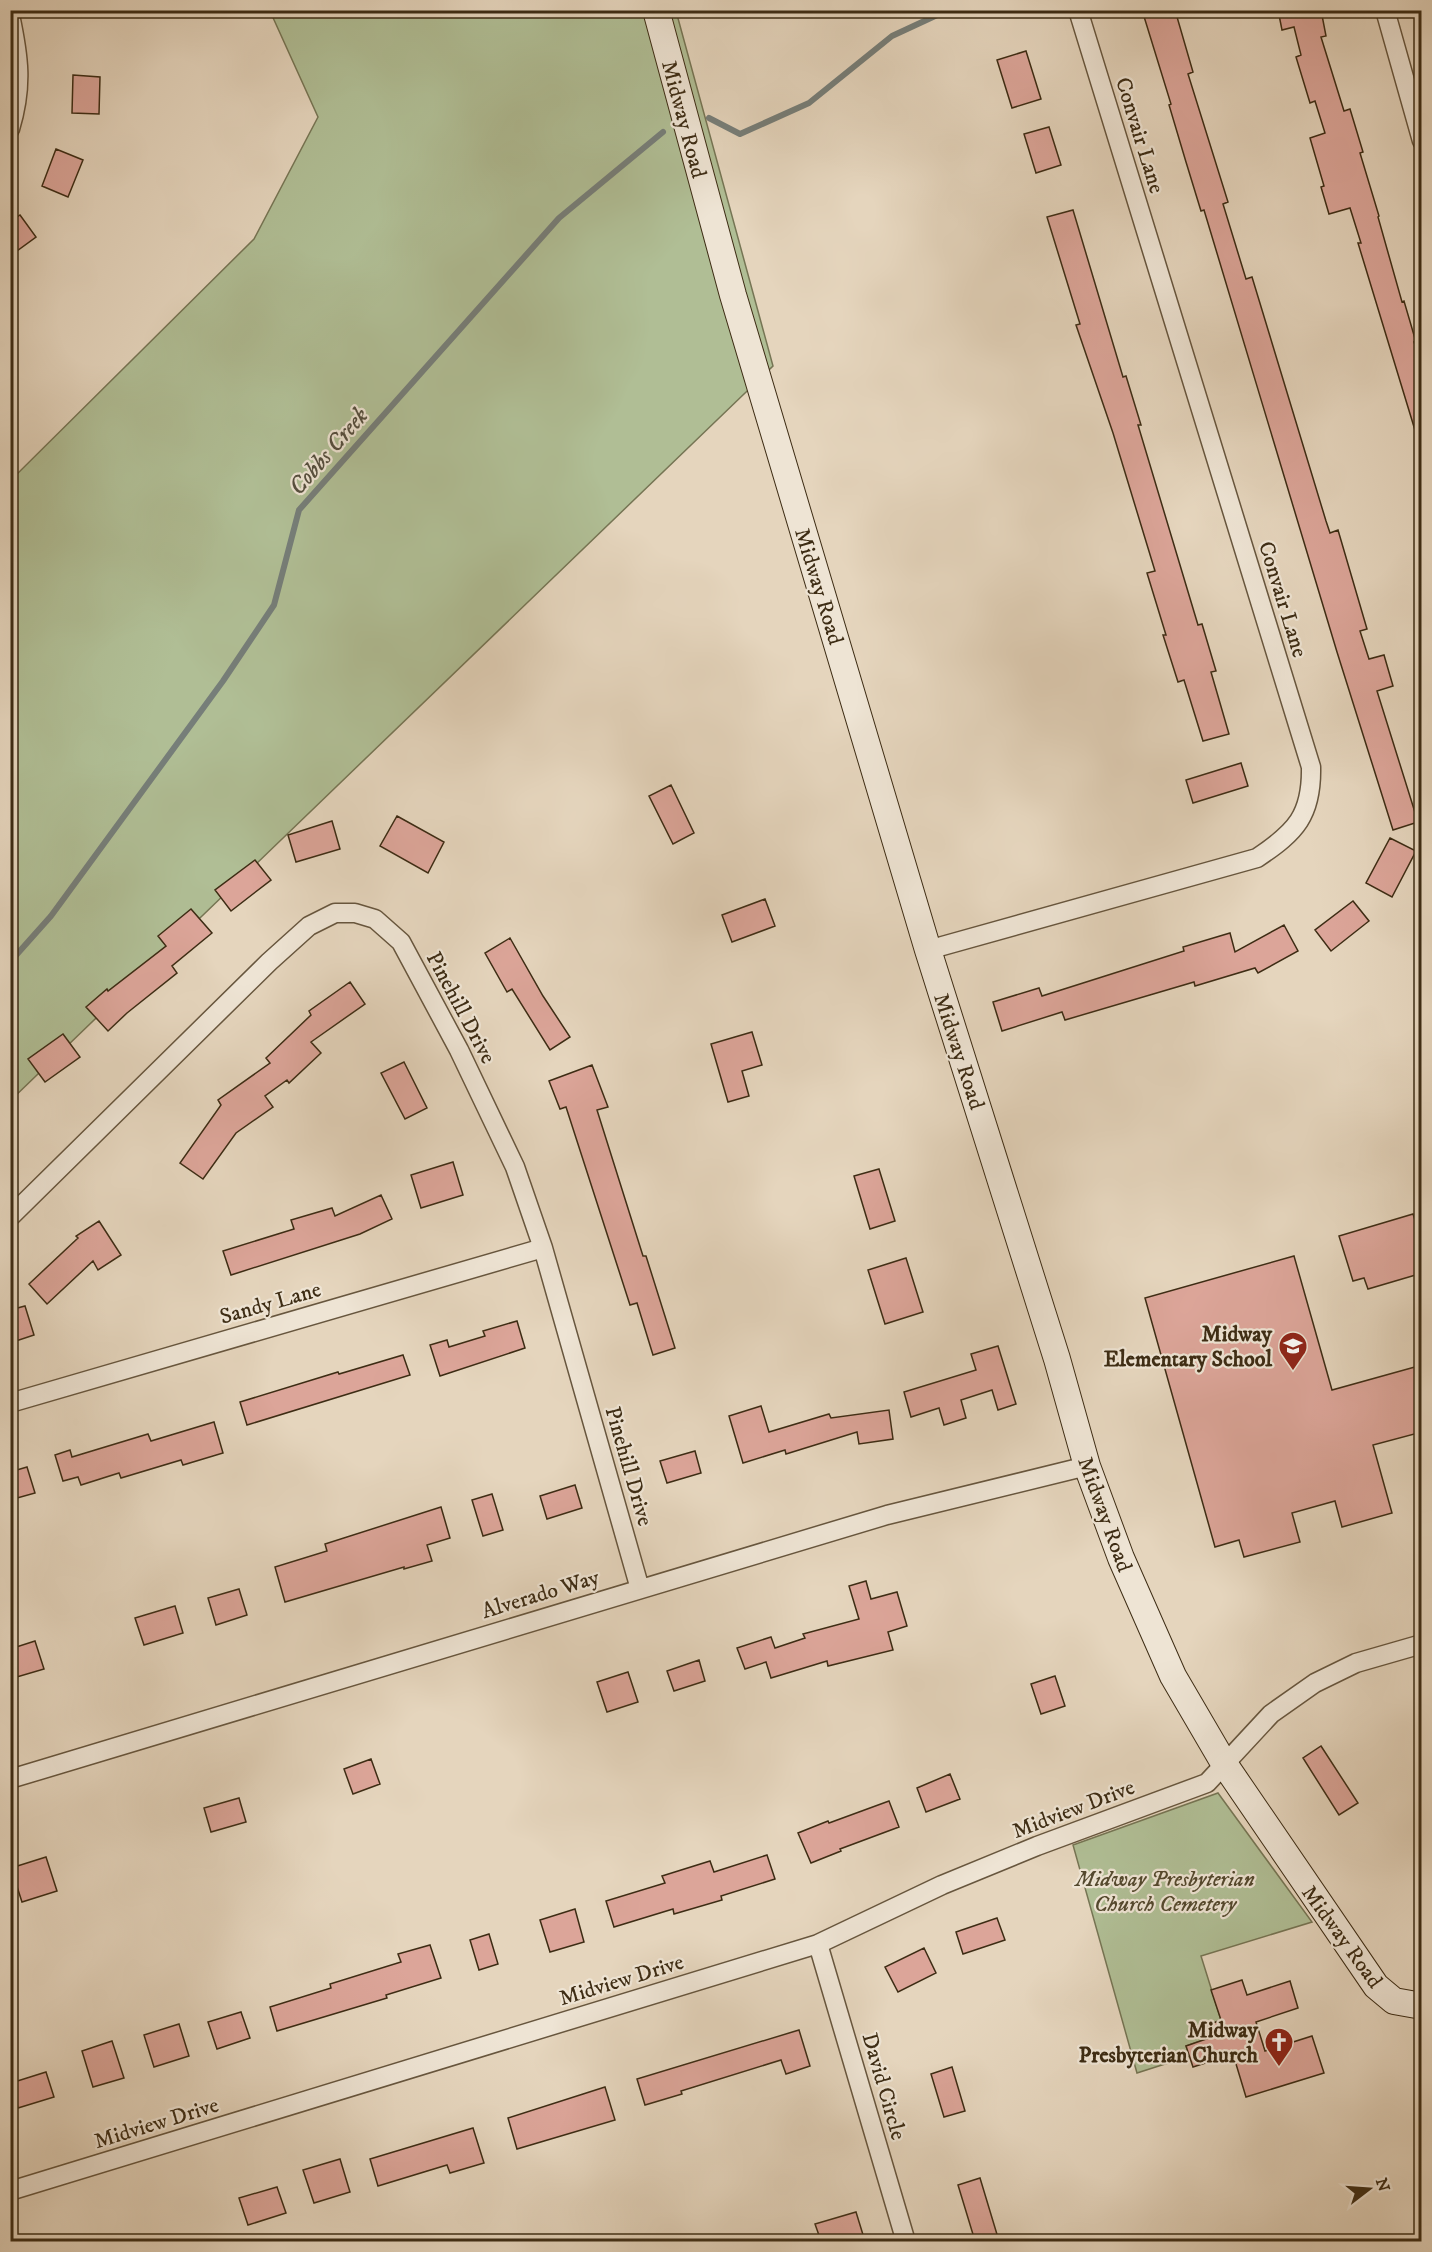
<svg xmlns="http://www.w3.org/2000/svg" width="1432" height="2252" font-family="'IM FELL DW Pica',serif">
<rect width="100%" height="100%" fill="#e5d5bd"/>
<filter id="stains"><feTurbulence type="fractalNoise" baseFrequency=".00333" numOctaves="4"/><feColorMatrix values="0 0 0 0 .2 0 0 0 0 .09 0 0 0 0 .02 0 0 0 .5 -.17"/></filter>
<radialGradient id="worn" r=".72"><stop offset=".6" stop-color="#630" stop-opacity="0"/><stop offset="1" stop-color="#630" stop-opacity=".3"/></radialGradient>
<!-- green -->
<path fill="#b0be95" stroke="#767554" stroke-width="1.5" d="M270 11H676L773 366 11 1100 10 481 254 239 318 117Z
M1218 1793 1312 1922 1201 1956 1221 2020 1208 2025 1212 2037 1186 2046 1190 2056 1137 2073 1073 1845Z"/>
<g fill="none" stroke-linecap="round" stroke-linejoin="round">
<!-- stream -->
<path stroke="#767e79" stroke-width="6" d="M709 118 740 134 809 103 892 36 948 10
M10 962 51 916 223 681 274 605 299 510 559 218 663 132"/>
</g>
<!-- building -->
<path fill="#dca599" stroke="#3d2c14" stroke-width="1.5" d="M1142 10H1175L1193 72 1188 74 1228 202 1223 204 1246 279 1252 277 1326 521 1330 533 1338 530 1367 629 1360 631 1369 659 1384 655 1393 686 1377 691 1418 822 1393 830 1337 652 1204 210 1201 211 1186 162 1169 105 1171 104Z
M1278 10H1321L1326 36 1321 37 1344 111 1350 109 1363 152 1360 153 1379 216 1378 217 1402 302 1404 301 1416 342H1414L1422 366V439L1418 440 1358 243H1361L1350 208 1329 214 1321 187 1324 186 1310 138 1325 133 1315 101 1310 103 1296 57 1301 55 1294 27 1282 30Z
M1026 51 1041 99 1012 108 997 60Z
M73 75 100 77 99 114 72 113Z
M1049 127 1061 165 1036 173 1024 134Z
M56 149 83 160 68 197 42 186Z
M1073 210 1123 377 1126 376 1141 425H1138L1198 625 1202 624 1216 671 1211 672 1229 734 1203 741 1184 680 1178 682 1163 635H1166L1147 573 1155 571 1113 433 1076 325 1080 324 1047 217Z
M20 215 36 237 10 256V222Z
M1241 763 1248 786 1193 803 1186 780Z
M671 785 694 833 673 844 649 796Z
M397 816 444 842 428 873 380 846Z
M332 821 340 849 296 862 288 835Z
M1390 838 1416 851 1392 897 1366 883Z
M255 860 271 880 231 911 215 890Z
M765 899 775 926 732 942 722 915Z
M1353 901 1369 921 1331 951 1315 930Z
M191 909 212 933 172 966 177 973 127 1013 108 1031 86 1007 107 989 108 991 166 946 158 936Z
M1284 925 1298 951 1258 973 1255 968 1195 986 1194 982 1065 1020 1062 1012 1002 1031 993 1002 1039 988 1042 996 1184 951 1183 947 1230 933 1235 952Z
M510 938 543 996 570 1037 550 1050 512 989 507 992 485 953Z
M350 982 365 1004 311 1042 321 1053 289 1083 287 1080 265 1096 273 1107 236 1133 203 1179 180 1163 221 1105 218 1100 270 1063 266 1058 311 1015 309 1011Z
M752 1032 762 1065 742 1071 749 1096 728 1102 711 1044Z
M63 1034 80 1057 45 1082 28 1059Z
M404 1062 427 1108 405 1119 381 1073Z
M592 1065 608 1107 597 1110 643 1256H646L675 1348 653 1355 637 1303 630 1305 566 1107 560 1109 549 1081Z
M453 1162 463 1195 421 1208 411 1175Z
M879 1169 895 1221 870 1229 854 1176Z
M381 1195 392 1219 360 1234 231 1275 223 1251 294 1229 291 1220 332 1208 335 1216Z
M1413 1214 1422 1242V1262L1415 1264 1419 1274 1368 1289 1364 1278 1353 1281 1339 1236Z
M99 1221 121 1255 98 1270 93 1261 47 1304 29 1284 78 1238 76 1236Z
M1294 1256 1332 1390 1422 1365V1432L1373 1445 1392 1513 1342 1527 1335 1501 1292 1513 1300 1542 1244 1557 1239 1540 1215 1547 1145 1298Z
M906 1258 923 1312 885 1324 868 1270Z
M25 1306 34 1335 10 1343V1310Z
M517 1321 525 1348 440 1376 430 1345 447 1340 449 1347 485 1336 483 1331Z
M998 1346 1016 1404 998 1410 992 1390 961 1400 966 1418 944 1425 939 1408 911 1417 904 1392 976 1370 971 1354Z
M403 1355 410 1375 247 1425 240 1402 338 1372 339 1374Z
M761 1406 769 1432 829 1414 831 1418 889 1410 893 1439 859 1444 857 1432 786 1454 785 1450 743 1463 729 1416Z
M214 1422 223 1453 183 1465 181 1460 121 1478 119 1473 81 1485 78 1477 63 1481 55 1455 70 1450 72 1457 148 1434 151 1441Z
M695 1451 701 1473 667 1483 660 1461Z
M27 1467 35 1493 10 1500V1472Z
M575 1485 582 1508 547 1519 540 1496Z
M492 1494 503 1530 483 1536 472 1500Z
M441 1507 450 1538 427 1545 432 1561 404 1569V1567L285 1602 275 1567 327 1551 325 1544Z
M866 1581 871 1599 897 1592 907 1626 888 1632 893 1650 828 1666 827 1661 771 1678 766 1662 745 1669 737 1648 771 1637 775 1648 805 1638 803 1634 859 1619 849 1586Z
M239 1589 247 1615 216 1625 208 1598Z
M175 1606 183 1633 144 1645 135 1618Z
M35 1641 44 1669 10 1679V1649Z
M699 1660 705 1681 674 1691 667 1671Z
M628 1672 638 1702 607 1712 597 1682Z
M1055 1676 1065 1706 1041 1714 1031 1684Z
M1321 1746 1358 1803 1339 1815 1303 1758Z
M371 1759 380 1784 353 1794 344 1769Z
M950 1774 960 1799 926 1812 917 1788Z
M239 1798 246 1822 211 1832 204 1808Z
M889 1801 899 1827 840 1849 841 1851 811 1863 798 1833 828 1821 829 1823Z
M767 1855 775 1879 721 1896 722 1900 674 1914 673 1909 614 1927 606 1901 665 1883 662 1876 710 1861 714 1872Z
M46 1857 57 1891 22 1902 11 1868Z
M575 1909 584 1942 550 1952 540 1920Z
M997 1918 1005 1940 963 1954 956 1932Z
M489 1934 498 1964 479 1970 470 1940Z
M430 1945 441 1978 386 1995 387 1998 277 2031 270 2007 331 1988 330 1984 401 1962 398 1954Z
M924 1948 936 1973 898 1992 885 1967Z
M1242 1980 1247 1995 1290 1981 1298 2008 1256 2022 1265 2051 1312 2036 1324 2073 1246 2097 1233 2054 1193 2067 1186 2046 1212 2037 1208 2025 1221 2020 1211 1990Z
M241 2012 250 2038 217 2049 208 2022Z
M179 2024 189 2056 154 2067 144 2035Z
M799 2030 810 2066 786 2074 781 2060 681 2091 682 2094 645 2105 637 2079Z
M112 2041 124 2078 93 2087 82 2051Z
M952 2067 965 2111 944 2117 931 2074Z
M46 2072 54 2097 18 2108 11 2083Z
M605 2087 615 2120 517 2149 508 2118Z
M473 2128 484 2163 450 2173 447 2165 378 2186 370 2159Z
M340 2159 350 2192 314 2203 303 2170Z
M980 2178 999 2241H975L958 2185Z
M277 2187 286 2213 248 2225 239 2198Z
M856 2212 864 2238 854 2241H821L815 2224Z"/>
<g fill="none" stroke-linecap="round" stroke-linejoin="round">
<!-- street casing -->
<g stroke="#67563e" stroke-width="21">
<path id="street" d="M1385 10 1422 141
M10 15C19 57 23 86 10 129
M928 950 1257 858C1296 832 1312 815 1311 767L1078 10
M10 1217 269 962 309 926 335 913H355L375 919 401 942 459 1050 515 1167 543 1248 640 1589
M10 1403 543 1248
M10 1779 887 1515 1087 1466
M818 1944 906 2242
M10 2191 818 1944 942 1885 1037 1846 1207 1783 1271 1714 1315 1683 1356 1663 1422 1644"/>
</g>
<!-- secondary casing -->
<g stroke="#3d2c14" stroke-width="28">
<path id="secondary" d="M656 10 733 295 928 950 1057 1359 1087 1466 1121 1558 1173 1676 1225 1765 1376 1986 1394 2001 1422 2006"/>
</g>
<!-- street -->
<use href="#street" stroke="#eee4d4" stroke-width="18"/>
<!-- secondary -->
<use href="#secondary" stroke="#eee4d4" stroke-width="26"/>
</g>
<!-- icons -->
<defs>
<g id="school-pin" transform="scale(1.5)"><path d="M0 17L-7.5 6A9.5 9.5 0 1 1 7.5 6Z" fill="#8f2418" stroke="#eee4d4"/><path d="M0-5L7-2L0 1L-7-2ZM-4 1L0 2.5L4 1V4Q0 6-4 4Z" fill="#fff"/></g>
<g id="church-pin" transform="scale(1.5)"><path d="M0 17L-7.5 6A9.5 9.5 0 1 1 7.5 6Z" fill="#8f2418" stroke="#eee4d4"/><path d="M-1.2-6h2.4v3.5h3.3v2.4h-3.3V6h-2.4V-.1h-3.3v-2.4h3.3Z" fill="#fff"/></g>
</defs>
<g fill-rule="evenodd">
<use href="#school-pin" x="1293" y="1346"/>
<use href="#church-pin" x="1279" y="2042"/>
</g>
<g text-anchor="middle" stroke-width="4.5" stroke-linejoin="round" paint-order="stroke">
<!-- street labels -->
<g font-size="22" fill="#3d2c14" stroke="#eee4d4">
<text transform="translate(685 119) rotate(75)" y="8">Midway Road</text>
<text transform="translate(1141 135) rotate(73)" y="8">Convair Lane</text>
<text transform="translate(820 586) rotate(73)" y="8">Midway Road</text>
<text transform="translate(1284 599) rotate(73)" y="8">Convair Lane</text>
<text transform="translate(462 1007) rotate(62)" y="8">Pinehill Drive</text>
<text transform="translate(960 1051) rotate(72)" y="8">Midway Road</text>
<text transform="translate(270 1302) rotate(-16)" y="8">Sandy Lane</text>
<text transform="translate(630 1466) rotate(74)" y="8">Pinehill Drive</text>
<text transform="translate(1106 1514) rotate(70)" y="8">Midway Road</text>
<text transform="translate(540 1593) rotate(-17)" y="8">Alverado Way</text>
<text transform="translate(1073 1808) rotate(-21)" y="8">Midview Drive</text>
<text transform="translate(1343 1936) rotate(54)" y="8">Midway Road</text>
<text transform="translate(621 1979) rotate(-17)" y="8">Midview Drive</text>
<text transform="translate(885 2086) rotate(74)" y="8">David Circle</text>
<text transform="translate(156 2122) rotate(-17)" y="8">Midview Drive</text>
</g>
<!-- poi labels -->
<g font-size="22" font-weight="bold" fill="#3d2c14" stroke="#eee4d4" text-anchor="end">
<text x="1272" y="1341">Midway<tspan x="1272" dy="25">Elementary School</tspan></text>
<text x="1258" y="2037">Midway<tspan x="1258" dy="25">Presbyterian Church</tspan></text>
</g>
<!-- park labels -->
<g font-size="22" font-style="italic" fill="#54492e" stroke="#eee4d4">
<text x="1165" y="1886">Midway Presbyterian<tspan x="1165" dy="25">Church Cemetery</tspan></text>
</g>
<!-- water labels -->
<g font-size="24" font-style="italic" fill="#554e3e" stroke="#eee4d4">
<text transform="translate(328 451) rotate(-49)" y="8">Cobbs Creek</text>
</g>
</g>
<!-- margin -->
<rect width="1432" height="2252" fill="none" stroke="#e5d5bd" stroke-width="36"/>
<rect x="12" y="12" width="1408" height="2228" fill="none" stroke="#3d2c14" stroke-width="3"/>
<rect x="18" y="18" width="1396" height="2216" fill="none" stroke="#3d2c14" stroke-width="1.5"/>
<!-- north arrow -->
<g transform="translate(1369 2189) rotate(73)" stroke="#eee4d4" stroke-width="4.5" paint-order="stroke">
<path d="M0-4.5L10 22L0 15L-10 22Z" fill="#3d2c14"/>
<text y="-9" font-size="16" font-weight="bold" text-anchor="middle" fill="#3d2c14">N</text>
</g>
<rect width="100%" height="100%" filter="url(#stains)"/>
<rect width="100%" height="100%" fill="url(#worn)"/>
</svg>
